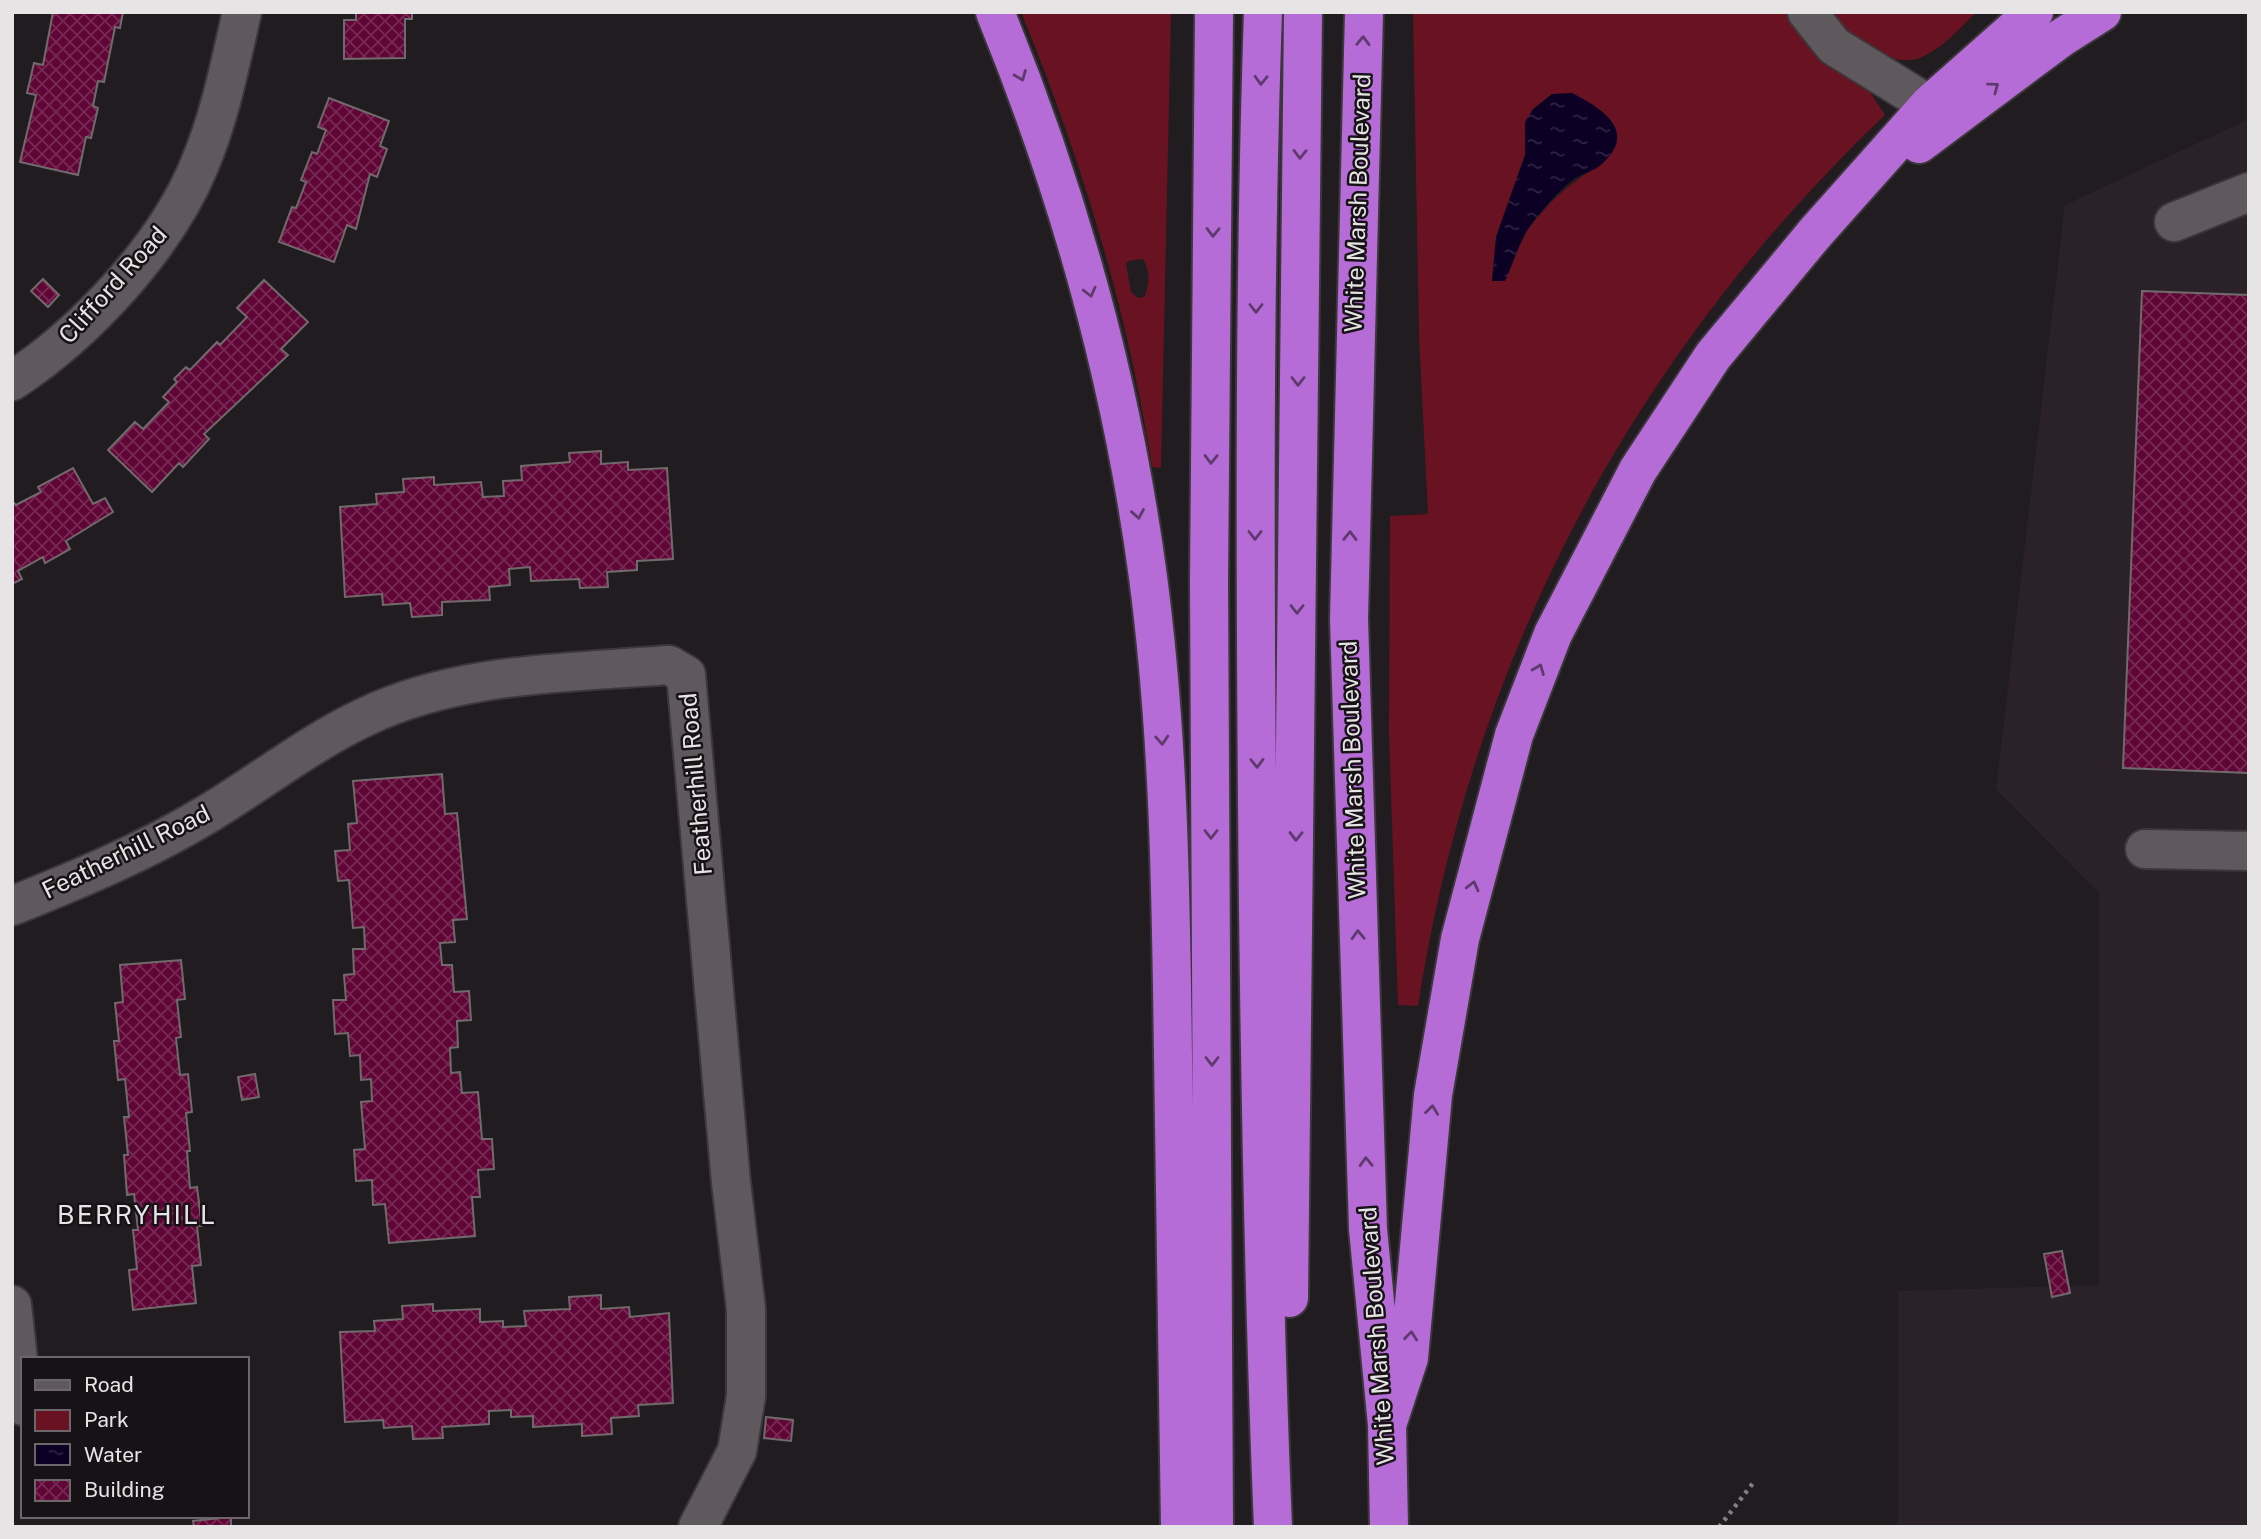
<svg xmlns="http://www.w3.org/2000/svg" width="2261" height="1539" font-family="'Public Sans',sans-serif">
<defs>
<pattern id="water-ripples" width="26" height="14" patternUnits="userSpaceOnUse" patternTransform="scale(1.75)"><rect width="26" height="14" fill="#0c0024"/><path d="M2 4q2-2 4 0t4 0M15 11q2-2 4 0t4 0" fill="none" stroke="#2f2544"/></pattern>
<pattern id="building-cross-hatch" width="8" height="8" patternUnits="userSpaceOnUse" patternTransform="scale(1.75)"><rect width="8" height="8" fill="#600636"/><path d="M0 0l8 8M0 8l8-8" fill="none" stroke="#772a53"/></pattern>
</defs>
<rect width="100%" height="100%" fill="#201c1f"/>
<!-- built -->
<path fill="#2b2229" d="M2249 119V1527H1898V1291L2099 1285V893L1996 789 2065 205Z"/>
<!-- green -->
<path fill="#691222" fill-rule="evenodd" d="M1021 12H1171L1161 468 1152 467C1128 311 1081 158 1021 12ZM1143 259C1150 269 1150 287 1144 297L1138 298 1131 292 1126 264 1128 261Z
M1413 12H1790L1836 68 1870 92 1885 115C1631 357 1472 659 1418 1006L1398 1005 1389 733 1390 516 1428 514 1419 336ZM1525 122 1602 164C1548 194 1527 231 1492 280L1496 237 1525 155Z
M1831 12H1977C1961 27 1943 48 1922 57 1892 71 1845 37 1831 12Z"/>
<!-- water -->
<path fill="url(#water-ripples)" d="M1572 93C1601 108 1638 130 1603 163 1594 172 1579 174 1570 182 1558 192 1546 206 1536 218 1521 235 1515 260 1505 281H1492L1496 237 1525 155V122L1533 109 1552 94Z"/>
<!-- building -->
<path fill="url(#building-cross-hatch)" stroke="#716a6c" stroke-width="2" d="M53 12H123L120 28 115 27 104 82 98 81 93 106 98 108 91 138 86 137 78 175 20 162 36 95 27 93 34 63 43 65Z
M356 12H412V19H405V58L344 59V20H356Z
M329 98 389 121 380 146 387 149 377 177 370 174 356 229 347 225 334 262 279 242 292 207 296 208 306 182 301 180 312 152 317 154 326 130 318 127Z
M43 279 59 295 48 307 31 291Z
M264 280 308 322 281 349 288 355 204 434 209 439 183 467 179 463 152 492 108 450 135 422 143 429 169 402 163 397 177 382 174 379 186 367 190 370 217 342 220 345 247 317 237 308Z
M2142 291 2249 295V773L2123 768Z
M601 451V464L628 462V470L667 468 673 559 637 561V570L607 572 608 587 580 588 579 579 531 581 530 567 509 569 510 585 489 587 490 600 442 602V615L412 617 410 603 383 605 382 594 345 597 340 507 377 504 376 494 404 492 403 479 434 477V485L481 482 483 497 504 496 503 481 522 480 521 466 570 462 569 453Z
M73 468 93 504 105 498 113 512 66 541 70 549 45 563 43 557 18 571 22 579 12 584V501L16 505 41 492 38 487Z
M442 774 445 814 457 813 467 919 453 920 455 942 440 943 442 965H452L454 992 469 991 471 1020 457 1021 458 1047 450 1048 451 1073 460 1072 462 1093 478 1092 482 1139H492L494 1169 478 1170 480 1197H472L475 1236 389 1243 385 1204 373 1205 372 1180 356 1181 354 1150 365 1149 361 1102 372 1101 371 1079 361 1080 360 1055 350 1056 348 1033 335 1034 333 1000H346L344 975 354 974 353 949H365L364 927 353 928 349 880 338 881 335 851 350 850 348 824 357 823 353 781Z
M181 960 185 999 177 1000 181 1037 176 1038 180 1075 188 1074 192 1112 186 1113 190 1151H187L190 1188 197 1187 202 1226H197L201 1265 192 1266 196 1303 133 1310 129 1270 137 1269 133 1230H138L134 1194 127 1195 124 1155H128L124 1117H129L125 1079 118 1080 114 1041H119L115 1003 123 1002 120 965Z
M255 1074 259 1097 242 1100 238 1077Z
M2062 1251 2070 1293 2052 1297 2044 1254Z
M601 1295V1309L629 1307 630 1317 669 1313 673 1403 638 1405 639 1416 611 1418 612 1434 582 1436V1424L533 1427V1416L511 1417V1410L489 1411V1424L442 1427 443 1438 413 1439 412 1426 384 1428 383 1420 345 1422 340 1332 375 1331 374 1321 403 1319 402 1306 433 1304V1311L480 1309V1322L503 1321V1327L526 1326 524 1311 570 1309 569 1297Z
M766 1417 793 1420 791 1441 764 1438Z
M231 1517V1527H194L193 1521Z"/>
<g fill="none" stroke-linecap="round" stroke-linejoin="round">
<!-- minor casing -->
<g stroke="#3b373a" stroke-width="42">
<path id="minor" d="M1807 12 1834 46 1952 119
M2174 222 2249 192
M12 381C85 333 165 248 199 166 220 117 230 64 242 12
M2145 849 2249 851
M12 906C79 879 147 851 209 813 262 781 311 742 367 716 459 672 569 673 669 665L686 675 731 1182 746 1309V1396L737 1451 698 1527
M12 1305 23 1406"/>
</g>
<!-- highway casing -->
<g stroke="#3b373a" stroke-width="42">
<path id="highway" d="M995 12C1069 193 1122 383 1148 577 1169 735 1171 896 1173 1056 1175 1213 1177 1370 1180 1527
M1263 12C1254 276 1255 540 1257 804 1259 1045 1263 1286 1273 1527
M1364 12 1349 619 1368 1229 1387 1425 1389 1527
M1919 144 2061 38 2102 12
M1289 1298 1303 12
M1387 1425 1409 1358 1433 1095 1460 939 1514 735 1553 634 1638 470 1713 356 1816 232 1930 104 2034 12
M1214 1527 1209 581 1214 12"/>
</g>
<!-- path -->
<path stroke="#837f82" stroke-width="4.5" stroke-dasharray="3.5 5" stroke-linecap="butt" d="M1719 1527 1754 1482"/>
<!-- minor -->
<use href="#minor" stroke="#5f595d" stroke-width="38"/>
<!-- highway -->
<use href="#highway" stroke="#b56cd7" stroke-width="38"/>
</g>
<!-- one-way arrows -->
<defs><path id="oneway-chevron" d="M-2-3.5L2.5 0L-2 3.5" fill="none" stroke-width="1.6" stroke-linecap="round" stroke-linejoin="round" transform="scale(1.75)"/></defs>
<g stroke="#5e3a6d">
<use href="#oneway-chevron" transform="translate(1363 41) rotate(-89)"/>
<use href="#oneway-chevron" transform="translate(1021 76) rotate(68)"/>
<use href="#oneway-chevron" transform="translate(1261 80) rotate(92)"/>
<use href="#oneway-chevron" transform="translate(1994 87) rotate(-37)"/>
<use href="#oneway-chevron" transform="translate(1300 154) rotate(91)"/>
<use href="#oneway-chevron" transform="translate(1213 232) rotate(91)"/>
<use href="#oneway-chevron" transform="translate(1090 292) rotate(76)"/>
<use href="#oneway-chevron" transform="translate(1256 308) rotate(90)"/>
<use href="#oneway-chevron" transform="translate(1298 381) rotate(90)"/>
<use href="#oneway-chevron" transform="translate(1211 459) rotate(91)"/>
<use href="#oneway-chevron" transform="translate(1138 514) rotate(80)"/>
<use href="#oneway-chevron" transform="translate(1255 535) rotate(90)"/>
<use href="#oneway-chevron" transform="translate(1350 536) rotate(-89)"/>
<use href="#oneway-chevron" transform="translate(1297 609) rotate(90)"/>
<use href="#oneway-chevron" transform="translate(1539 669) rotate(-68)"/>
<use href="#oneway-chevron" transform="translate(1162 740) rotate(86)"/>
<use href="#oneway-chevron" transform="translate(1257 763) rotate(89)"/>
<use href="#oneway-chevron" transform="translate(1211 834) rotate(90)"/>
<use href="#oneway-chevron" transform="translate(1296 836) rotate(91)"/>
<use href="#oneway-chevron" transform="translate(1473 886) rotate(-76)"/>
<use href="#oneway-chevron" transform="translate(1358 935) rotate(-92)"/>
<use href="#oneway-chevron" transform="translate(1212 1061) rotate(90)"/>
<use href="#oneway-chevron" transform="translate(1432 1110) rotate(-83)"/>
<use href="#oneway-chevron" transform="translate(1366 1162) rotate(-92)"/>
<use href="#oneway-chevron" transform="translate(1411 1336) rotate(-84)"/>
</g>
<g text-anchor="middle" stroke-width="5" stroke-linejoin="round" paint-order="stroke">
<!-- street labels -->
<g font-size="24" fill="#e7e4e6" stroke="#171216">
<text transform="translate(1358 203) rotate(-88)" y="8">White Marsh Boulevard</text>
<text transform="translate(113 285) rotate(-48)" y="8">Clifford Road</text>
<text transform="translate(1353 770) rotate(-92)" y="8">White Marsh Boulevard</text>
<text transform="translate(696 784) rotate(-95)" y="8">Featherhill Road</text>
<text transform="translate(126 852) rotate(-26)" y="8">Featherhill Road</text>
<text transform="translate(1377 1336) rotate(-94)" y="8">White Marsh Boulevard</text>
</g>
<!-- neighbourhood labels -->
<g font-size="26" letter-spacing="2" fill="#e7e4e6" stroke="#171216">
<text x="137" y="1224">BERRYHILL</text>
</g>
</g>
<!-- border -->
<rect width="2261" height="1539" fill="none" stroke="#e7e4e6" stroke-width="28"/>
<!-- legend -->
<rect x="21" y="1357" width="228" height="161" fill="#171216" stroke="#6a6669" stroke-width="2"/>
<rect x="35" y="1380" width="35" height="10" fill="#5f595d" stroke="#6a6669" stroke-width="2"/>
<text x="84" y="1392" font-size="21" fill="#e7e4e6">Road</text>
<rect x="35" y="1410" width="35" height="21" fill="#691222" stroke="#6a6669" stroke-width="2"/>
<text x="84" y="1427" font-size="21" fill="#e7e4e6">Park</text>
<rect x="35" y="1444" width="35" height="21" fill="url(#water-ripples)" stroke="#6a6669" stroke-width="2"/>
<text x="84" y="1462" font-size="21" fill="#e7e4e6">Water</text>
<rect x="35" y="1480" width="35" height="21" fill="url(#building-cross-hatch)" stroke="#6a6669" stroke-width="2"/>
<text x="84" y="1497" font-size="21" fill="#e7e4e6">Building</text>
</svg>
